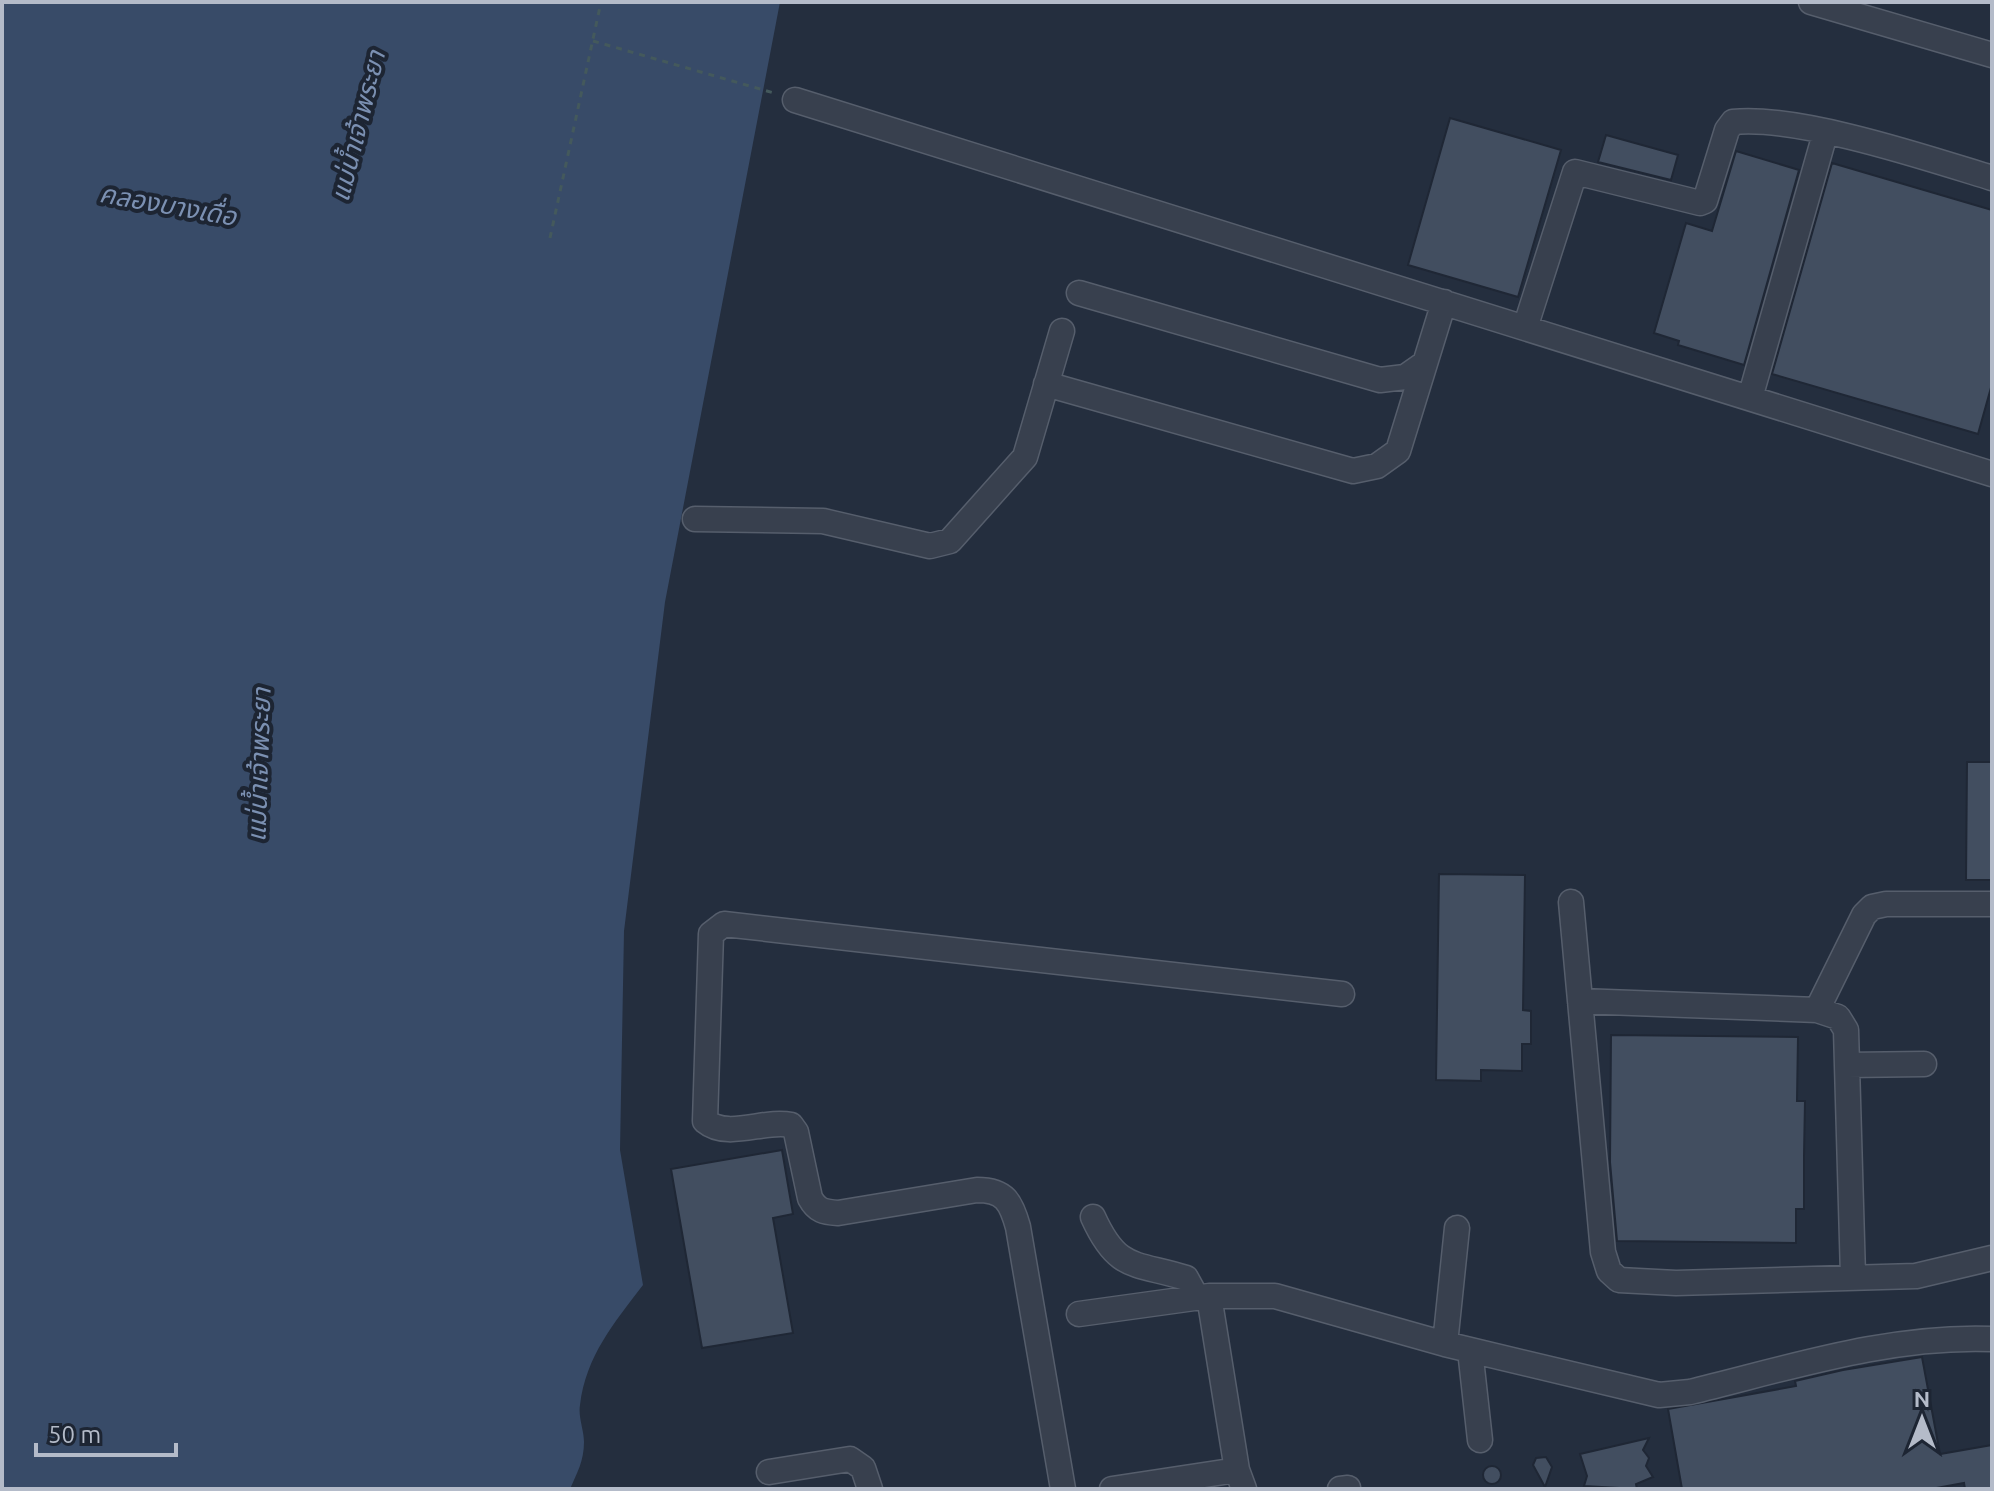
<svg xmlns="http://www.w3.org/2000/svg" width="1994" height="1491" font-family="Ubuntu,'Noto Sans Thai',sans-serif">
<rect width="100%" height="100%" fill="#242e3e"/>
<!-- water -->
<path fill="#384b68" d="M2 2H780L665 602 624 931 620 1150 643 1285C614 1323 586 1356 580 1405 578 1417 584 1430 584 1442 584 1461 577 1473 570 1489H2Z"/>
<!-- building -->
<path fill="#424e60" stroke="#1f2735" stroke-width="2" d="M1450 118 1561 150 1518 297 1408 265Z
M1606 135 1678 155 1671 180 1598 162Z
M1736 151 1799 170 1744 365 1678 345 1679 341 1654 333 1686 223 1712 231Z
M1832 163 1992 210V384L1978 434 1772 374Z
M1967 762H1992V880H1966Z
M1439 874 1525 875 1523 1010 1531 1011V1044H1522V1071L1481 1070V1081L1436 1080Z
M1611 1035 1798 1037 1797 1101H1805L1804 1156V1209H1796V1243L1617 1241 1610 1162Z
M782 1150 793 1214 773 1218 793 1333 702 1348 671 1169Z
M1922 1357 1940 1454 1992 1445V1489H1965L1964 1483 1931 1489H1682L1668 1409 1796 1386 1795 1381 1843 1370Z
M1649 1438 1643 1450 1649 1458 1646 1466 1653 1477 1636 1484 1637 1489 1584 1486 1587 1476 1580 1454Z
M1546 1457 1552 1467 1545 1487 1533 1465 1536 1458Z
M1483 1475a9 9 0 1 1 18 0a9 9 0 1 1-18 0Z"/>
<g fill="none" stroke-linecap="round" stroke-linejoin="round">
<!-- minor casing -->
<g stroke="#565e6c" stroke-width="27">
<path id="minor" d="M1811 2 1992 55
M795 100 1992 474
M1079 293 1380 380 1405 377 1425 363
M1525 328 1575 172 1700 203 1705 201 1727 130 1733 122C1798 115 1927 158 1992 178
M1046 384 1353 471 1377 466 1398 451 1444 302
M1750 398 1825 134
M695 519 823 521 930 546 950 541 1025 457 1062 331
M1571 902 1603 1252 1609 1271 1619 1280 1676 1283 1916 1276 1992 1258
M1580 1001 1817 1010 1838 1017 1846 1030 1853 1276
M1817 1010 1864 915 1872 907 1886 904H1992
M1847 1065 1924 1064
M1093 1217C1118 1272 1135 1262 1186 1278L1197 1298
M1209 1296 1237 1470 1244 1489
M1079 1314 1209 1296H1275L1445 1344 1659 1395 1690 1392C1789 1368 1889 1335 1992 1339
M1445 1344 1457 1228
M1470 1350 1480 1440
M769 1472 850 1459 863 1468 870 1489
M1063 1489 1018 1227C1011 1202 1005 1190 977 1190L838 1213C824 1212 817 1211 810 1198L796 1132 791 1125C764 1119 728 1140 705 1121L711 934 724 924 1342 994
M1112 1489 1237 1470
M1340 1489 1348 1488"/>
</g>
<!-- path -->
<path stroke="#44595c" stroke-width="3" stroke-dasharray="6 6" stroke-linecap="butt" d="M593 41 774 93
M550 238 601 2"/>
<!-- minor -->
<use href="#minor" stroke="#38404e" stroke-width="24"/>
</g>
<g text-anchor="middle" stroke-width="8" stroke-linejoin="round" paint-order="stroke">
<!-- water labels -->
<g font-size="26" font-style="italic" fill="#7b90b2" stroke="#1d2533">
<text transform="translate(358 126) rotate(-76)" y="9">แม่น้ำเจ้าพระยา</text>
<text transform="translate(168 205) rotate(10)" y="9">คลองบางเดื่อ</text>
<text transform="translate(259 765) rotate(-88)" y="9">แม่น้ำเจ้าพระยา</text>
</g>
</g>
<!-- border -->
<rect width="1994" height="1491" fill="none" stroke="#b4bbc9" stroke-width="8"/>
<!-- north arrow -->
<g transform="translate(1922 1419)" stroke="#1d2533" stroke-width="6" paint-order="stroke">
<path d="M0-6L14 30L0 20L-14 30Z" fill="#b4bbc9"/>
<text y="-12" font-size="22" font-weight="bold" text-anchor="middle" fill="#b4bbc9">N</text>
</g>
<!-- scale -->
<path d="M36 1443v12h140v-12" fill="none" stroke="#b4bbc9" stroke-width="4"/>
<text x="48" y="1443" font-size="24" fill="#b4bbc9" stroke="#1d2533" stroke-width="6" paint-order="stroke">50 m</text>
</svg>
